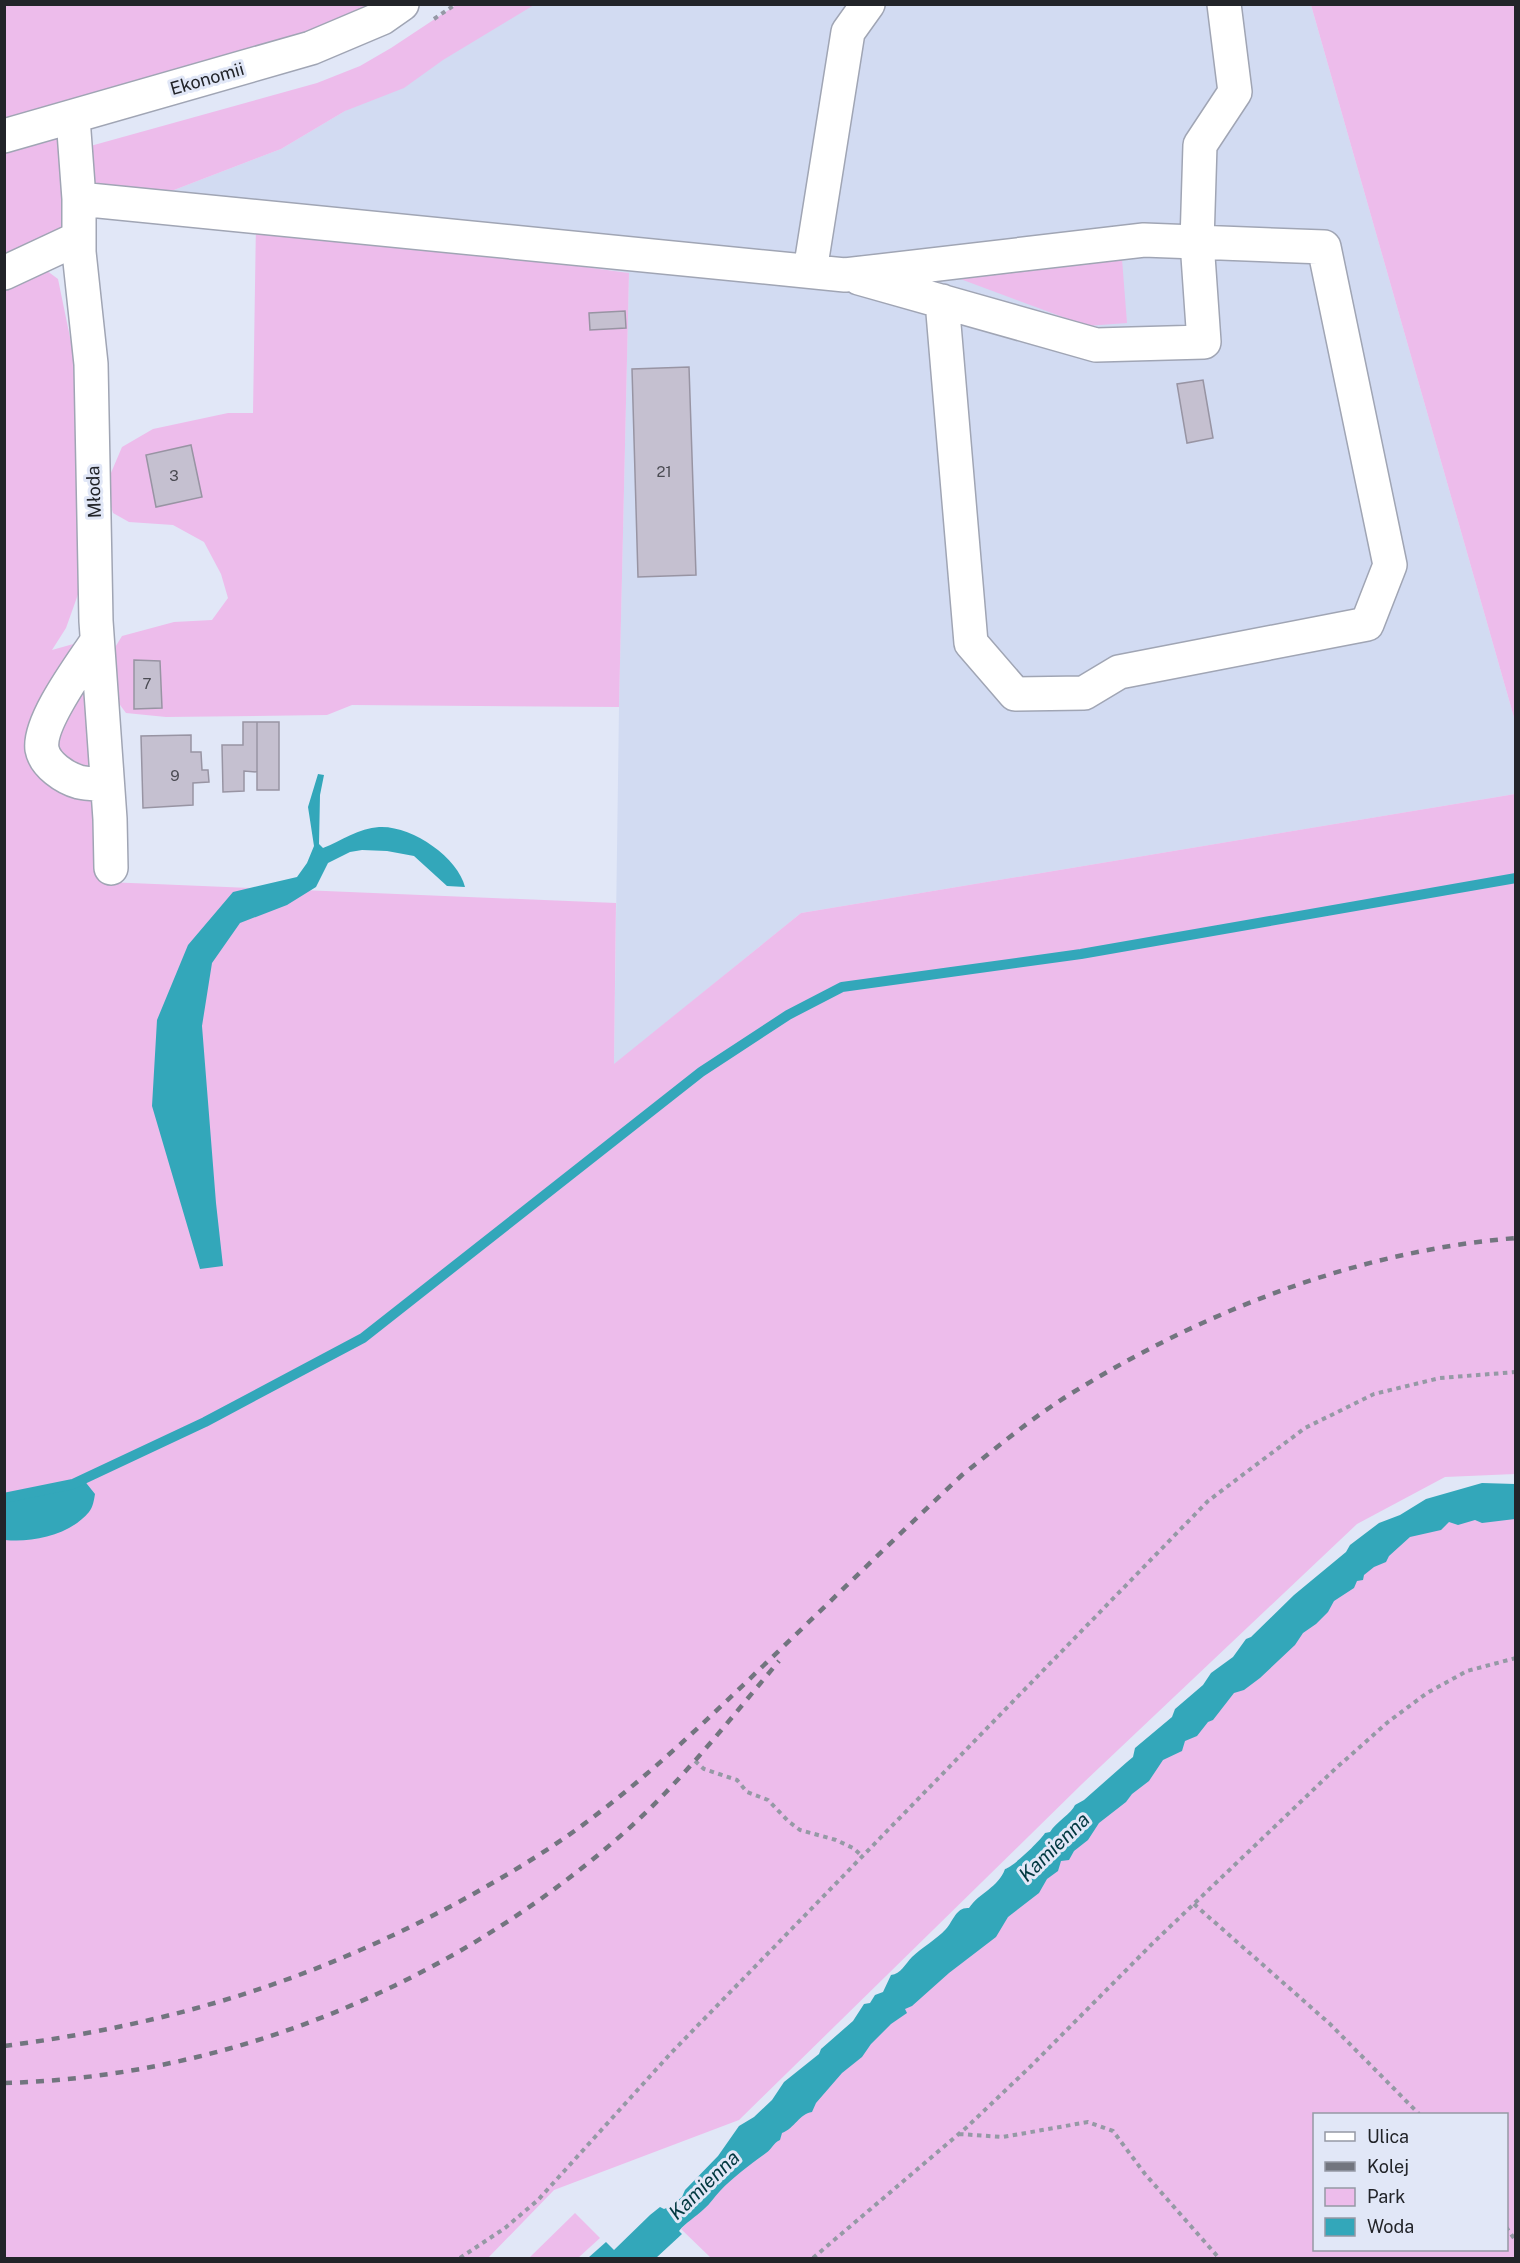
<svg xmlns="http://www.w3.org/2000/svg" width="1520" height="2263" font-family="'Public Sans',sans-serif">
<rect width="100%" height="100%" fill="#e1e7f7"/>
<!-- built -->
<path fill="#d2dbf2" d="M523 5H1311L1515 721V794L801 913 614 1065 619 707 629 273 135 205 281 149Z"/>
<!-- green -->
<path fill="#edbceb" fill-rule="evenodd" d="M5 5H395L71 115 74 234 31 259 58 279 80 386 81 586 66 628 52 650 84 641 107 882 616 903 614 1064 801 913 1515 794V1474L1445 1477 1357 1524 1082 1784 739 2120 554 2190 488 2258H5Z
M456 5H534L443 60 404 88 345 111 281 149 135 205 79 199 76 150 317 83 360 66 391 48Z
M1311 5H1515V721Z
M256 222 629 273 619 707 352 705 327 715 166 717 126 713 108 689 106 662 122 636 174 622 212 620 228 598 221 574 204 542 173 525 129 522 113 513 105 487 122 447 153 429 228 413H253Z
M1122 259 1127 323 1087 326 955 277Z
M1515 1513V2258H711L681 2229 788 2120 1369 1561 1437 1520ZM1314 2114H1506V2250H1314Z
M575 2213 600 2238 578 2258H529Z"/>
<!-- water -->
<path fill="#33a7ba" d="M318 774 324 775 320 795 319 844 323 848C341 841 359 828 379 827 411 825 458 857 465 887L447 886 414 856 387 851 362 850 350 852 328 863 316 887 287 905 240 923 212 963 202 1026 216 1203 223 1266 200 1269 152 1106 157 1020 188 945 233 892 297 877 307 863 314 846 308 807Z
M83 1479 95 1494C94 1500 93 1507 89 1512 70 1535 32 1543 5 1540V1498L73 1484Z
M1482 1483 1515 1484V1519L1482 1523 1475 1520 1458 1525 1449 1522 1441 1530 1410 1537 1389 1556 1386 1562 1374 1567 1364 1575 1363 1580 1357 1581 1354 1588 1334 1601 1328 1612 1316 1624 1303 1633 1295 1645 1260 1678 1244 1690 1234 1693 1213 1720 1208 1722 1197 1736 1185 1741 1182 1751 1163 1760 1149 1781 1132 1794 1126 1802 1099 1823 1088 1840 1074 1851 1069 1860 1061 1861 1058 1871 1047 1879 1039 1893 1008 1917 996 1937 949 1973 912 2006 905 2009 907 2013 891 2024 871 2044 862 2057 842 2073 816 2103 812 2112C799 2114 795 2128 782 2133L780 2140C773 2143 772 2149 766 2153 751 2164 733 2177 720 2191 714 2197 710 2204 704 2209 696 2217 686 2222 679 2231L682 2234 656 2258H588L606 2242 614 2250 650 2215 660 2207 664 2209 669 2207 682 2197 685 2190 718 2156 739 2126 754 2117 772 2100 784 2082 819 2054 821 2049 853 2021 864 2004 870 2003 875 1995 883 1992 891 1975C901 1974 905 1964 912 1957 922 1947 936 1940 946 1929 954 1920 956 1907 969 1908 980 1892 998 1888 1005 1869 1013 1867 1040 1841 1045 1833L1050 1832C1056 1822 1072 1813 1075 1805L1084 1800 1127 1762 1133 1757 1135 1748 1172 1717 1175 1709 1203 1685 1211 1673 1233 1657 1246 1639 1251 1637 1294 1595 1346 1552 1350 1545 1379 1523 1400 1515 1426 1499Z"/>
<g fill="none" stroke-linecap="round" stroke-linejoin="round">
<!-- stream -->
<path stroke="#33a7ba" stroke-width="10" d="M4 1498 73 1484 205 1422 363 1338 701 1072 788 1015 842 987 1081 954 1516 878"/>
</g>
<!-- building -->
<path fill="#c5c0d0" stroke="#9894a3" stroke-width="1.5" d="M625 311 626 328 590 330 589 313Z
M689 367 696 575 638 577 632 369Z
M1203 380 1213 438 1187 443 1177 384Z
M191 445 202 497 156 507 146 455Z
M134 660 160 661 162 708 134 709Z
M243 722H257V772L244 771V791L223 792 222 745H243Z
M257 722H279V790H257Z
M191 735V752H201L202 770H208L209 782 193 783V805L143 808 141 736Z"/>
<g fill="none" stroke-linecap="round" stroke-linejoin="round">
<!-- minor casing -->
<g stroke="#a0a5b4" stroke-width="36">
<path id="minor" d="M73 118 79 199V252L91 364 96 621 110 819 111 868
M4 136 311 48 382 18 402 4
M79 199 845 275 1144 240 1324 247 1390 565 1367 624 1119 672 1084 693 1015 694 971 643 942 301
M810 271 848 32 868 4
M4 273 79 238
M859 278 1096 345 1204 342 1197 242 1200 145 1235 92 1224 4
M97 641C82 664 38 722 42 749 45 765 65 778 79 782 88 784 98 784 107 785"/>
</g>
<!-- path -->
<path stroke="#9599a5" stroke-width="4" stroke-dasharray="4.5 4.5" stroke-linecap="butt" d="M434 19 456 4
M695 1761 704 1769 737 1780 747 1792 768 1800 788 1821 800 1830 836 1840 853 1848 862 1856
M1194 1904 1330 2024 1419 2114
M959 2134 1003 2137 1088 2122 1113 2131 1145 2174 1219 2258
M1506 2227 1516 2241
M460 2258 505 2228 538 2200 671 2053 1208 1501 1305 1428 1374 1394 1440 1378 1516 1372
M813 2258 967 2127 1031 2066 1154 1942 1335 1769 1388 1722 1427 1693 1467 1671 1516 1658"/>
<!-- minor -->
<use href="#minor" stroke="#fff" stroke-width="33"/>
<!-- rail -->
<path stroke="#72757f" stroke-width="4.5" stroke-dasharray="8 8" stroke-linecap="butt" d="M4 2046C174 2024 316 1980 466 1898 509 1874 553 1848 592 1818 653 1772 708 1719 763 1666 830 1602 895 1538 962 1475 995 1449 1028 1421 1064 1398 1199 1313 1355 1251 1516 1238
M4 2083C233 2077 456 1982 626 1831 683 1780 730 1719 779 1661"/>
</g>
<g text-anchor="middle" stroke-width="6" stroke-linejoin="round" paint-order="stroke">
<!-- number labels -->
<g font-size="15" fill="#4b4b53">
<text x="664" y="477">21</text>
<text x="174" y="481">3</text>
<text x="147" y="689">7</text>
<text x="175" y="781">9</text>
</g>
<!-- street labels -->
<g font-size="18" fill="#222429" stroke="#e1e7f7">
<text transform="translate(207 79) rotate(-16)" y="6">Ekonomii</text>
<text transform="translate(94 492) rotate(-92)" y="6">Młoda</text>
</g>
<!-- water labels -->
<g font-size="20" font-style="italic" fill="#01373f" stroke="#e1e7f7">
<text transform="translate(1054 1847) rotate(-44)" y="7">Kamienna</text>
<text transform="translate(704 2185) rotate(-44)" y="7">Kamienna</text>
</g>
</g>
<!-- border -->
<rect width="1520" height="2263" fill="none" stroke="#222429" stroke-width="12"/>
<!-- legend -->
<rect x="1313" y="2113" width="195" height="138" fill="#e1e7f7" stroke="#9599a5" stroke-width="1.5"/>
<rect x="1325" y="2132" width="30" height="9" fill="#ffffff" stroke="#9599a5" stroke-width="1.5"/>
<text x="1367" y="2143" font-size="18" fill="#222429">Ulica</text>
<rect x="1325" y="2162" width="30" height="9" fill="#72757f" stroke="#9599a5" stroke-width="1.5"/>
<text x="1367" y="2173" font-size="18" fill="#222429">Kolej</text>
<rect x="1325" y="2188" width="30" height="18" fill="#edbceb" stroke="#9599a5" stroke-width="1.5"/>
<text x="1367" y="2203" font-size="18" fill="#222429">Park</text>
<rect x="1325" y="2218" width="30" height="18" fill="#33a7ba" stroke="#9599a5" stroke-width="1.5"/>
<text x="1367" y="2233" font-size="18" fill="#222429">Woda</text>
</svg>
